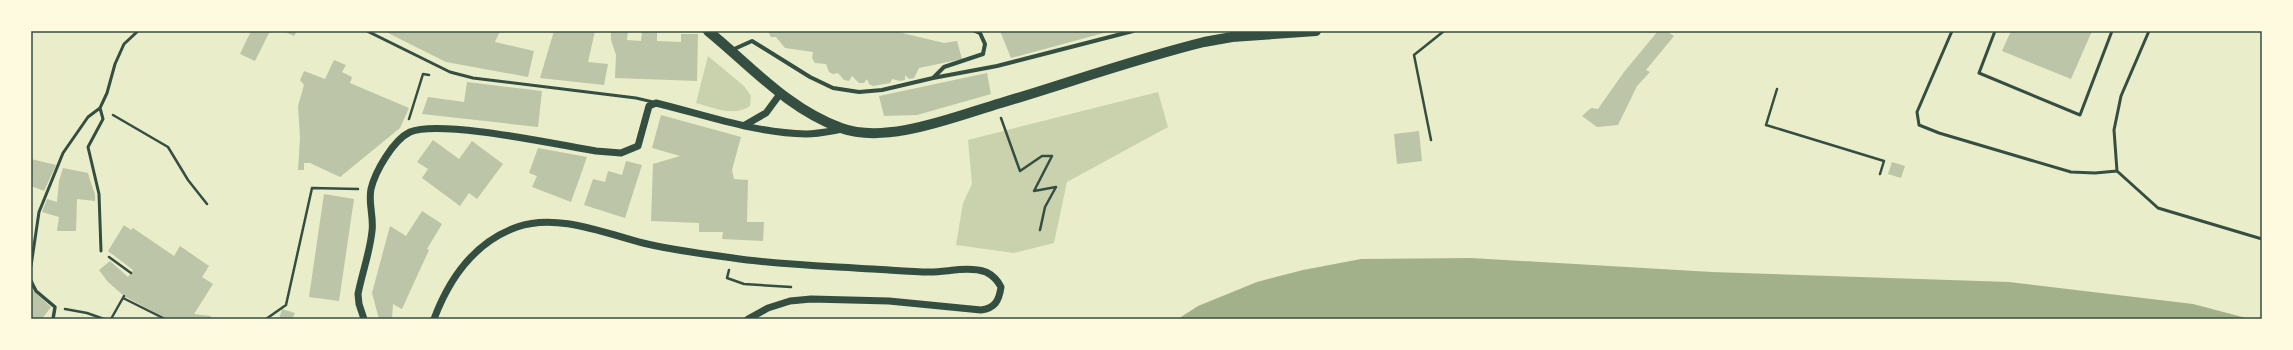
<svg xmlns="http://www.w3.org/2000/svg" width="2293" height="350" font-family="Jost,sans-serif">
<rect width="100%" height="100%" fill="#e9edc9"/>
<!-- green -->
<path fill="#cad2ad" d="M708 56 744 86 751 96 750 106C734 117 714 108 696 103Z
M1158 92 1168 127 1067 182 1054 243 1014 253 956 245 963 203 972 184 968 140Z"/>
<!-- water -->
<path fill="#a3b18a" d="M1471 258 1712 272 2009 282 2193 304 2250 319H1178L1198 306 1257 282 1303 270 1361 259Z"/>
<!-- building -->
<path fill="#bcc5a7" d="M251 31H270L255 61 240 54Z
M283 31H297L294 36Z
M384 31H500L495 42 534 51 528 77 446 62Z
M554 31H595L588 62 608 64 604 85 540 78Z
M611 31H628L627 40 641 41 642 31H657V41L681 42V34H698L697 81 615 78 616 55 611 40Z
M768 31H894L944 43 957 41 962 59 919 68 914 78 909 79 905 75V80L900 81 892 79 890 83 873 86 869 84 867 79 864 83H859L852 76 849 81 844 80 838 73 833 74 829 72 826 64 815 63 812 58 813 52 785 48 776 37H771Z
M1000 31H1111L1011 58Z
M1658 31H1666L1674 36 1646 70 1650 72 1637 86 1618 125 1597 127 1582 116 1591 108 1598 109 1624 72Z
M2011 31H2092L2071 79 2002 51Z
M334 60 346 65 342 72 352 77 350 83 409 108 400 128 340 177 310 163H304V170H298L300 138 298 106 304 85 300 80 304 71 325 79Z
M987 73 991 94 917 115 884 116 879 96Z
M467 82 542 91 538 127 422 114 428 97 464 102Z
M661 115 741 137 732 170 734 179 748 180 747 222H764L763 241 722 239 723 232H699V223L651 221 653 164 680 156 652 148Z
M1419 131 1422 161 1397 164 1394 134Z
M433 140 459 159 472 141 503 164 477 199 469 193 460 206 422 178 428 169 417 162Z
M538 148 587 157 571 202 532 187 537 176 529 173Z
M31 159 56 165 44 191 31 186 33 181 31 180Z
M626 161 642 165 625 218 584 205 593 179 605 182 608 171 622 175Z
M1892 162 1905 166 1901 178 1888 174Z
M63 168 88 173 95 195V201L77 199 76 231H57L59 217 42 212 47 199 57 202 59 181Z
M324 194 354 199 339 301 309 297Z
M422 211 442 224 427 249 429 250 402 309 393 304 392 319H379L372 293 390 226 406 236Z
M124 225 131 230 133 228 174 256 180 246 209 266 202 277 213 284 194 314 211 316 210 319H167L124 296 108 282 99 270 110 261 128 277 133 270 108 251Z
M31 289 51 307 42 319H31Z
M282 309 295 313 292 319H279Z"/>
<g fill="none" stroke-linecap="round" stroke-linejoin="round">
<!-- path -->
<path stroke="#344e41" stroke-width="2.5" d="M1777 89 1766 125 1884 161 1880 174
M113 115 168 147 188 180 207 204
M1001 118 1020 171 1042 156H1052L1034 191 1056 187 1045 207 1040 230
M409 119 423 74 429 75
M1431 140 1414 55 1444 31
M109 257 131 273
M729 270 727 278 744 284 791 287
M123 298 165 319
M65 309 87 313 104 319
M111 319 124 296
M266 319 286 305 312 188 358 189"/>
<!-- service -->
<path stroke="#344e41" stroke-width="3" d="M367 31 450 72 473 78 636 98 653 102
M1952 31 1917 112 1919 125 1939 133 2071 172 2095 173 2117 171
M1995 31 1979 73 2080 115 2112 31
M2149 31 2121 96 2114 130 2117 171 2158 208 2262 239
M100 108 103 119 88 147 99 194 101 251
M31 266 39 212 63 153 88 117 100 108 107 93 115 64 124 44 138 31"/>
<!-- pedestrian -->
<path stroke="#344e41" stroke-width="3.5" d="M31 281 36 291 55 307 53 319"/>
<!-- minor -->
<path stroke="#344e41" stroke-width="4" d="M732 50 752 41 810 77 833 88 859 92 882 90 933 78 944 67 983 54 985 44 980 33 975 31
M933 78 997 66 1133 31"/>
<!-- tertiary -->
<path stroke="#344e41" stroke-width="7" d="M745 125 766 113 780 94
M364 319 359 304 358 294C362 273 370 252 372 231 374 217 368 203 371 189 375 172 393 140 410 132 440 119 559 145 596 151L621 153 638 146 649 106 656 103C705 115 755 133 806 134 818 134 831 131 843 129
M434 319C449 279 475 242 517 227 557 213 604 233 643 243 672 250 703 254 733 258 779 265 827 266 873 269 892 270 911 272 930 272 948 272 968 266 986 272 992 275 998 281 1001 287 999 301 995 308 981 310L889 301 811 299 790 301 768 308 748 319"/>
<!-- primary -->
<path stroke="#344e41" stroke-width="10" d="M708 31C751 66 788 109 841 128 887 145 956 116 1001 103 1068 83 1135 59 1204 42L1232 37 1316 31"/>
</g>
<!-- border -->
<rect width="2293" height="350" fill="none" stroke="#fefae0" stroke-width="64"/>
<rect x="32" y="32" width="2229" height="286" fill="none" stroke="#344e41" stroke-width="1.5"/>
</svg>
